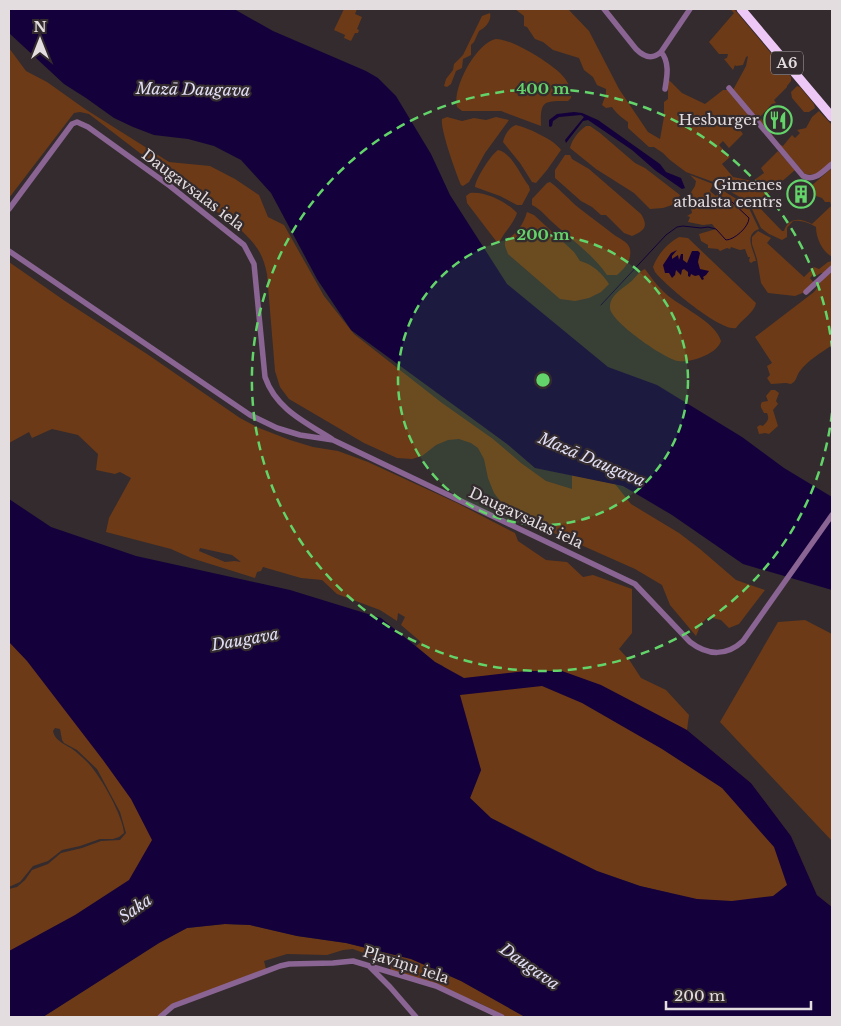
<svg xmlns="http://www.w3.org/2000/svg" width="841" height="1026" font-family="'Libre Baskerville',serif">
<rect width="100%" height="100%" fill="#332b2e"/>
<!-- green -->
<path fill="#6d3a17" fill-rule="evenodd" d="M344 9H357L355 14 362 17 357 29 359 30 358 33H355L351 41 344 38 345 35 334 30Z
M515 9H568L589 31 619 89 648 132 660 139 664 117V102L668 99V79L682 93 705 104 723 90H728L763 131 751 119 737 126 743 134 729 148 723 141 719 145 730 157 722 164 733 177 753 181 764 173 761 168 778 151 795 170 756 204 782 231H784C789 217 800 218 812 224L831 206 830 202H825L822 198 816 196 811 186 832 168V257C822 251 816 238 816 227 810 223 800 220 793 221L787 228V237L782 240 769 234 761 228 752 209 743 199 716 183 686 172 670 160 663 153 654 147H649L628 128V122C623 119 615 112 612 107L606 108 602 105 606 94V89L597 85 593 77 584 70 579 58 553 50 543 42 535 39 527 27 524 26V16Z
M730 9H734L791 77V81L787 86V87L774 100 776 103 772 104 760 117 776 140 733 90 746 66 748 56 746 57 743 65 736 66 735 65 733 70 724 59 727 58 728 54H719L709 42 734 13Z
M490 13C492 21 485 28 479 31L474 42 471 45V55L463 59 462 68 456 71 451 84 447 87 444 86 446 79 453 70 454 64 463 55 482 16Z
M496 39C512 39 549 62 561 74 567 80 572 89 571 98L568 101C544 101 540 100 541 126L501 111H462L457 107C452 88 476 43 496 39Z
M9 48 26 71 47 82 85 109 169 162 210 166 235 179 259 195 268 217 284 225 324 296 354 334 442 403 493 439 521 463 546 481 572 489V475L615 484 631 504 679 533 700 549 736 580 765 590 739 624 729 628 721 620 708 617 701 624 696 636 670 605 662 585 635 569 518 517 504 506 494 493 488 478 484 459 478 448 471 443 459 439 448 440 436 445 422 456 412 459 397 458 364 443 289 399 280 387 275 371 267 274C263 254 257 246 243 232L89 114 80 112 74 113 9 198Z
M797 86 800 87 814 104 815 108 809 112H804L792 98 791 92Z
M819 111 832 125V162C823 169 817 177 805 174L779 144 783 146 792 135 795 138 800 133 797 130 806 128 812 117Z
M447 117 462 121 474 118 486 120 496 117 509 120 485 153 469 182 463 186 461 185C456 173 440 129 442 119Z
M516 125C528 128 555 140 561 150L547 170 536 183 532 182 520 163 503 142C504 136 509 127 516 125Z
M586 126H590L600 133 635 163 645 168 680 195 675 204 663 208 650 209 634 193 596 169 570 148C572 139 579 131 586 126Z
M498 150C512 153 520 175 529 186L530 190 522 205H517L500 196 475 187C476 178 490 156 498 150Z
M565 155H570L572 159 589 169 641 214C649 227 644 231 632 236L624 233 606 215H601L592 207 581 201 555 178V170Z
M690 175 713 184 710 191 716 196 722 190 748 206 759 229C743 235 754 250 756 261H754L751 263 749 261 750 257H748L745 249 740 250 731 247 730 249 727 248 720 251 718 249 708 248V245L701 241 699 234 716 229 712 224 703 225 688 222 690 217 687 216 692 213 691 208 693 204 692 202 690 204 688 203 689 198 688 197 695 186 696 181Z
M550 182C561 190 569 200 579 208 590 217 602 225 613 234 619 239 628 241 630 249 632 261 624 269 617 275H607C592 253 569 238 550 220 544 214 540 209 532 205V199L547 183Z
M470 193C485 191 507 202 517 213 514 223 505 231 500 241H496L467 203 466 196Z
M527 212 534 215 574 252 580 261C592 264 602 273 609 284L601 292 589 298 575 301 560 299 508 254 505 246V242C516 233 523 226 527 212Z
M758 231 771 238 767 243 804 277 814 267 819 269 828 262 832 261V267L826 273H821L816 276 814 274 810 278 814 283 805 292 795 296 768 293 761 283 757 259 752 244V237Z
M679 237 688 238 756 303C755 312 741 320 736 328 721 332 665 285 655 272L653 267C657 255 668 243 679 237Z
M9 262 65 301 147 354 240 418 259 428 290 440 313 447 338 451 368 462 457 503 515 533 518 541 546 560 567 562 583 577 593 575 632 589V633L619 649 630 661 641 678 666 690 689 715 687 730 751 783 791 836 817 895 832 907V1017L669 893 640 886 597 871 491 818 470 798 481 770 443 666 435 662 416 646 421 642 401 625 405 617 398 613 397 621 380 610 337 594 322 580 301 578 263 567 261 571 257 572 255 578 191 558 171 549 106 532 109 518 131 478 120 472 115 474 96 470 98 454 78 435 52 429 32 438 29 432 9 443ZM200 548 232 555 241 562 235 561 225 562 199 551Z
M645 269C651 277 657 286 665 293 680 307 715 321 721 341 717 354 691 363 678 361 665 359 611 322 610 308 609 297 620 290 628 284 634 280 638 272 645 269Z
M832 269V345C821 353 808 360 800 371 796 376 797 381 791 384L786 383 771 384 767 378 770 375 767 366 772 363 755 337 814 292 818 287V285Z
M771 390H775L779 393 776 401 778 404 773 410 778 426 769 434 765 433 759 434 757 427 760 425 763 426C767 421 770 420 767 413H764C762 408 759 407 762 402L768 401 766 396Z
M9 598 214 813 9 980V889L17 887 25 880 32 870 48 864 61 853 82 848 101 841 120 840 126 833 120 812 97 769 77 750 64 743 62 740 60 729 55 728 53 731C55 742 68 745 75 751 80 755 85 760 89 764 101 777 123 816 124 833L119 837 113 839H100L80 846 62 850 48 861 33 866 20 882 9 887Z
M805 620 832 634V841L720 722 778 622Z
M225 924 250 925 297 936 346 943 411 959 461 981 525 1017H507L475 1001 391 970 390 963 353 949 343 950 327 955 287 954 264 961 266 969 169 1008 156 1017H43L159 943 187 928Z"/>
<!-- water -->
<path fill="#14013b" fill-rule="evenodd" d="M9 9H234L273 31 366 71 378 78 396 96 431 154 450 195 507 284 608 367 657 385 742 437 784 468 832 497V590L743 564 672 515 623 486 535 468 507 444 351 330 317 279 271 193 241 160 214 146 188 139 154 135 133 127 114 118 86 98 64 84 9 33Z
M574 112 582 113 598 120 660 164 666 172 681 178 685 188 682 189 656 171 632 150 588 120 583 121 566 143 565 140 584 117 581 115 559 117 553 121 552 126 550 127 549 126V120L557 114Z
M677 250 672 256V259L678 255 679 260 681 254H683V260L687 263 692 251H698L700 253 698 262 700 269 709 271 706 275 703 277 704 279 702 280 699 275 695 276 691 274 690 277 688 276V272L684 269 682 270 681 275 676 270 675 275 672 278 669 273H665L663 265 671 253Z
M9 499 51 527 136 556 290 590 381 618 435 662 464 678 526 671H562L601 685 687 730 751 783 791 836 817 895 832 907V1017H525L461 981 411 959 346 943 297 936 250 925 225 924 187 928 159 943 43 1017H9V951L75 915 129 880 152 840 131 799 103 760 27 661 9 642ZM542 686 582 703 662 749 722 788 774 847 787 885 773 896 732 901 697 899 640 886 597 871 540 843 491 818 470 798 481 770 460 695Z"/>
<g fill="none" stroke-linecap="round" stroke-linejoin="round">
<!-- stream -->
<path stroke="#14013b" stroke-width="1" d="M601 305 666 235 677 227 683 226 701 228 708 227 716 229 726 240C734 240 749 227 749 218L731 201"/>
<!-- minor -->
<path stroke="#8a6493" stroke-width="5.5" d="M604 9 636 49C644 57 652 60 661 52L690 9
M661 52C670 62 667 77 665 89
M729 88 803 176C815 182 823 171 832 164
M9 209 72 124 77 122 88 127 170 186 244 245 254 264 265 377C276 409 305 422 332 439
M9 251 250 415 277 428 300 435 333 440 635 584 690 642C708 656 727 656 743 641L832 515
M806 292 832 268
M369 966 390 987 416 1017
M160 1017 173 1006 280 966 289 964 333 963 353 961 436 986 502 1017"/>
<!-- highway -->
<path stroke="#edc7f6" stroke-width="9" d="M741 9 832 117"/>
</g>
<!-- distance rings -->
<circle cx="543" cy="380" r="145" fill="#63d469" fill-opacity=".12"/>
<g fill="none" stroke="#63d469" stroke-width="2.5" stroke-dasharray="9 6">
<circle cx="543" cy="380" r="145"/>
<path d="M832 413A291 291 0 1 1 832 347"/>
</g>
<!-- icons -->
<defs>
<g id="restaurant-ring" transform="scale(1.4375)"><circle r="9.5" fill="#332b2e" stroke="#63d469" stroke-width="1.5"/><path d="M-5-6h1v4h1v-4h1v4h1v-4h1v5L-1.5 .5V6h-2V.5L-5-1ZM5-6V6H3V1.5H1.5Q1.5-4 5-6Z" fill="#63d469"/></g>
<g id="building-ring" transform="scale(1.4375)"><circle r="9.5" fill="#332b2e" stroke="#63d469" stroke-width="1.5"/><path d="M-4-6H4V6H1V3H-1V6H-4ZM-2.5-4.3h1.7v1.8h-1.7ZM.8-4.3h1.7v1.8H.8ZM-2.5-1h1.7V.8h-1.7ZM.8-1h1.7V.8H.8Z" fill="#63d469"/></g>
</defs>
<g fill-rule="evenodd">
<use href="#restaurant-ring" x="778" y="120"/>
<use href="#building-ring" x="801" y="194"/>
</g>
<g text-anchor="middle" stroke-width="4.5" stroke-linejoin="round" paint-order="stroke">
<!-- shield labels -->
<rect fill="#332b2e" stroke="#aea8ab" stroke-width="1" x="771" y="51.5" width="32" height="23" rx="4"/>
<g font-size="14" font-weight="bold" fill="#e3dde0">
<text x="787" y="68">A6</text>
</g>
<!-- poi labels -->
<g font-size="15" fill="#e3dde0" stroke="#332b2e" text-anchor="end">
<text x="759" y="125">Hesburger</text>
<text x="782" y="190">Ģimenes<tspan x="782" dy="17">atbalsta centrs</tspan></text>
</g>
<!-- street labels -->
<g font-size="15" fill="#e3dde0" stroke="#332b2e">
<text transform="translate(193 190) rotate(37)" y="5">Daugavsalas iela</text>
<text transform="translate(526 518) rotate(25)" y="5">Daugavsalas iela</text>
<text transform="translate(406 965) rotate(18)" y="5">Pļaviņu iela</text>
</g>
<!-- water labels -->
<g font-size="16" font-style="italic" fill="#e1dff6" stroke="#332b2e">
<text transform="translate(193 89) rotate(1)" y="6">Mazā Daugava</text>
<text transform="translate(592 459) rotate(23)" y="6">Mazā Daugava</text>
<text transform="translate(245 639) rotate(-10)" y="6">Daugava</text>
<text transform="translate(135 908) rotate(-35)" y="6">Saka</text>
<text transform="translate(530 966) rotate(35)" y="6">Daugava</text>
</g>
</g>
<circle cx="543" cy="380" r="8" fill="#63d469" stroke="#332b2e" stroke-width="2.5"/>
<g font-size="15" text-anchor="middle" font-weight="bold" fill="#63d469" stroke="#332b2e" stroke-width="4.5" stroke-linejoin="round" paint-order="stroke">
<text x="543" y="94">400 m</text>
<text x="543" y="240">200 m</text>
</g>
<!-- border -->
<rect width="841" height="1026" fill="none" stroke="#e3dde0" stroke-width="20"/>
<!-- north arrow -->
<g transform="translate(40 40)" stroke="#332b2e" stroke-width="4" paint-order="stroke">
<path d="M0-4L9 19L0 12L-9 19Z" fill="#e3dde0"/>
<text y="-8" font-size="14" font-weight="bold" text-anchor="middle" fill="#e3dde0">N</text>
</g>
<!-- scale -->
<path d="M666 1001v8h145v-8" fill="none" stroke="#e3dde0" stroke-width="2.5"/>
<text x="674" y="1001" font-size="15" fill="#e3dde0" stroke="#332b2e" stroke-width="4" paint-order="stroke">200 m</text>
</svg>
